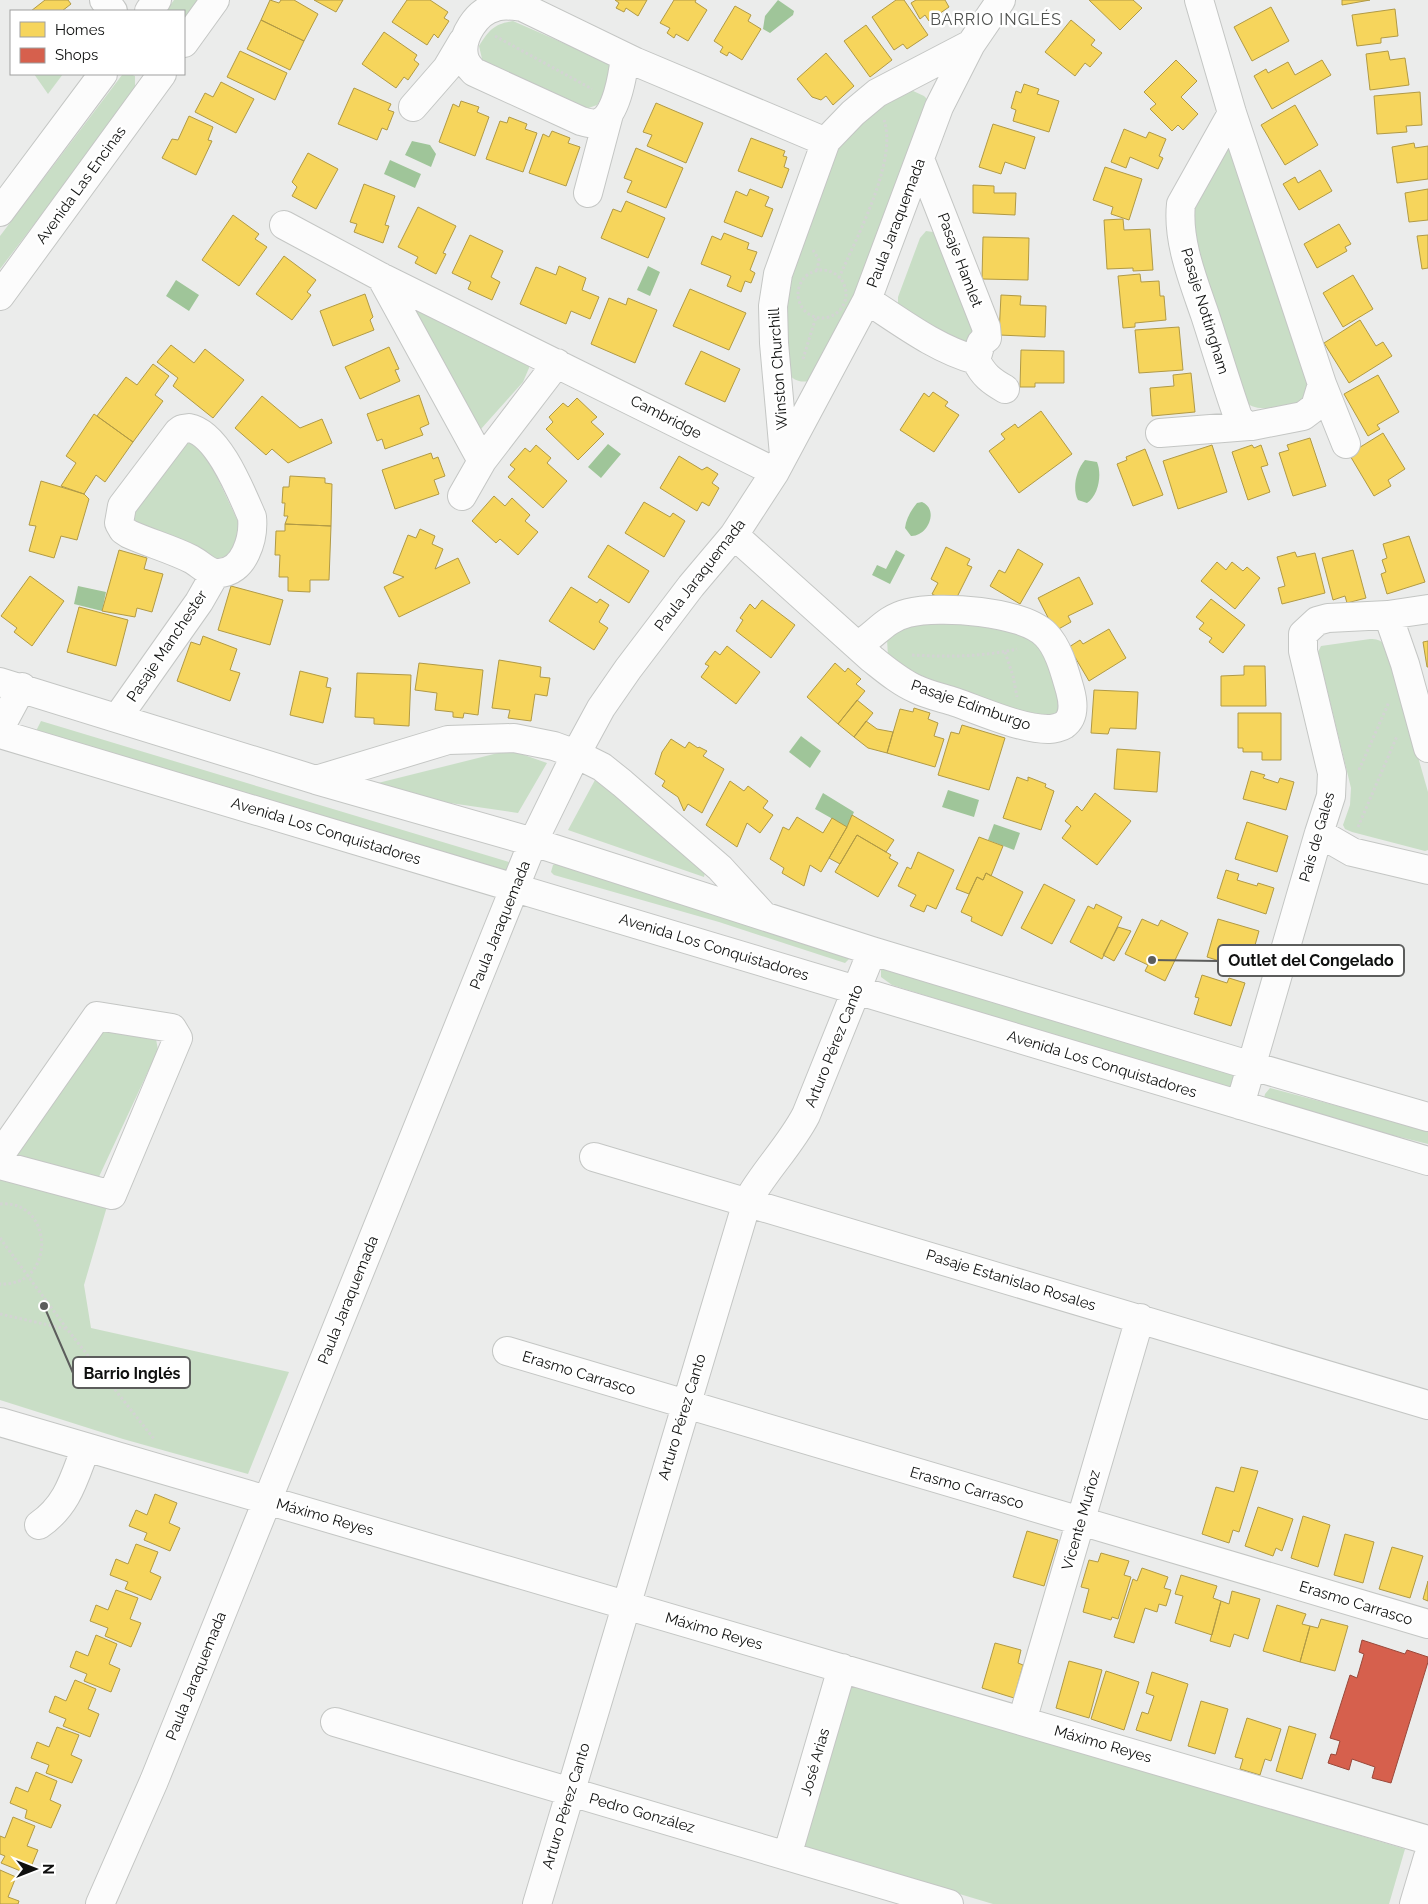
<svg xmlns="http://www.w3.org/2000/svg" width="1428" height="1904" font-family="Raleway,sans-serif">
<rect width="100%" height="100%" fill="#ebeceb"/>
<!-- green -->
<path fill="#c9dec6" d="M174 0H201L184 24V11H166Z
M513 21 609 63C616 79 606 92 597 105L583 110 483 63 479 46C489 30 494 24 513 21Z
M34 74H63L48 94Z
M130 74 135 76V88L120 112 0 269V236L122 75Z
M911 90 924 96 928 100 856 298 809 381C800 383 793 380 788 373L786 290 830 159 844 137 895 97Z
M1229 149 1236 151 1311 377 1306 401C1288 405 1261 415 1245 402L1193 237 1191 207 1222 153Z
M926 231 933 232 938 237 975 336 969 344 959 342 906 311 898 303V297L920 238Z
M420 306 529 362V368L523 382 481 429 477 428 413 312Z
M187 439 203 447 242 530 240 543 227 556 215 559 137 528 129 515Z
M937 622C959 624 1024 629 1038 645 1046 654 1058 681 1064 693L1057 720 938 690 888 657 887 639 896 625Z
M1370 639C1383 639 1385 644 1389 655L1428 792V850L1425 851 1352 832 1345 829 1343 825 1350 805 1351 788 1318 652 1321 646Z
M41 721 509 862 510 871 506 877 33 737Z
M510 750 547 763 518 813 354 789Z
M595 780 707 864 704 877 568 830Z
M562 861 851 957 845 963 719 922 554 875 551 872 553 865Z
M894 969 1238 1073 1234 1092 892 985 881 977V970Z
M98 1024 156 1039 158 1050 97 1181 8 1161Z
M1270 1088 1428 1130V1144L1263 1103 1265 1094Z
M0 1178 108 1203 84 1285 91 1328 289 1372 248 1474 123 1439 0 1400Z
M847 1683 1405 1849 1389 1904H993L799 1846Z"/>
<!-- water -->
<path fill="#9fc599" d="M778 0 794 11 793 15 770 33 763 29 765 16Z
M412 141 430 145 436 154 431 167 405 155Z
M390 160 421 174 415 188 384 174Z
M648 266 660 272 650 296 637 290Z
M176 280 199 295 189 311 166 296Z
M608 444 621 454 601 478 588 467Z
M1085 460 1097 462C1102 474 1099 495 1087 503L1078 500C1072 489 1076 470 1085 460Z
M922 502C940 510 927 537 911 536L905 528C906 519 911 510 917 503Z
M896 550 905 555 890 584 872 575 877 565 886 569Z
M78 586 106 592 102 611 74 604Z
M801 736 821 751 810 768 789 752Z
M948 790 979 800 974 817 942 807Z
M823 793 854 812 847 827 815 809Z
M994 824 1020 833 1014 850 988 840Z"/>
<!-- homes -->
<path fill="#f6d55c" stroke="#b19a45" d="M45 0H68L71 4 62 11H31Z
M270 0 279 3 281 0H294L318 14 304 41 261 20Z
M314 0H343L336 12Z
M407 0H430L448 12 444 18 449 21 438 38 434 34 427 45 392 22Z
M615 0H647L638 16 626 8 624 12 616 8 619 3Z
M674 0H696L695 2 707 10 688 41 676 34 674 38 667 33 670 28 660 23Z
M896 0H904L928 35 907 49 903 44 894 50 872 17Z
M916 0H945L949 7 929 21 925 15 920 19 911 3Z
M1089 0H1133L1142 8 1120 30Z
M1342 0H1370L1342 5Z
M735 6 751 15 748 21 761 29 742 60 729 52 727 56 720 52 723 47 714 41Z
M1271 7 1289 41 1252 61 1234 27Z
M1395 9 1398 36 1381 38V43L1357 46 1352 15Z
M261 20 304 41 290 70 247 49Z
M1071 20 1095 40 1091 45 1102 53 1090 67 1085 63 1075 76 1045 52Z
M866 25 892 60 870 77 844 41Z
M384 32 417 55 414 60 419 64 408 80 404 77 396 88 362 64Z
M240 51 287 73 275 100 227 77Z
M1388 51 1390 60 1405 58 1409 85 1370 90 1366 54Z
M826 53 854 86 833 105 826 96 821 100 812 97 797 79Z
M1176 60 1197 81 1181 97 1198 114 1183 130 1178 125 1172 131 1150 109 1156 104 1144 92Z
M1322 60 1331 75 1272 109 1254 76 1266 69 1268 73 1288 62 1295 75Z
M221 82 254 99 236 133 195 112 205 93 213 97Z
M1024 84 1039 89 1037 94 1059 101 1049 132 1013 121 1016 110 1011 108 1016 91 1021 93Z
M354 88 391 104 388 110 394 112 387 130 382 128 377 140 338 124Z
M1420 92 1422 125 1406 126 1407 132 1377 134 1374 96Z
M461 101 479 107 477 112 489 117 475 156 439 142 453 104 459 107Z
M656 103 703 123 686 163 647 146 652 135 643 132Z
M1295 105 1318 145 1285 165 1261 125Z
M189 116 213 127 208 140 212 141 196 175 162 158 172 139 178 140Z
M509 117 527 124 525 129 537 133 523 172 486 159 500 121 507 123Z
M993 124 1035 137 1025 169 1005 162 1001 174 979 167Z
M1124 129 1146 138 1149 132 1166 139 1159 156 1163 158 1158 169 1130 157 1126 168 1111 162Z
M552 131 570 138 568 143 580 147 566 186 529 173 543 134 549 137Z
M751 138 785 151 783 156 787 157 784 167 789 169 782 188 738 171Z
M1414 143 1415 148 1428 146V179L1397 183 1392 147Z
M636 148 683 168 666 208 627 192 632 181 624 178Z
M308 153 338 169 316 209 292 196 297 187 292 182Z
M1105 167 1142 179 1129 220 1111 214 1113 207 1093 200Z
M1320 170 1332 191 1299 210 1283 184 1295 177 1298 183Z
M364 184 395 196 385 225 389 226 383 243 354 232 357 224 350 222Z
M973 185 994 186V193H1016L1015 215 973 213Z
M750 189 769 197 765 206 773 209 762 237 724 222 736 191 747 196Z
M1428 189V220L1409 222 1405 193Z
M626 201 665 218 648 258 601 238 613 209 621 212Z
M418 207 456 226 443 253 446 254 436 274 415 263 418 257 398 247Z
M233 215 259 234 255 239 267 247 239 286 202 260Z
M1123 219 1124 230 1150 229 1153 270 1133 271V268L1107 269 1104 220Z
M1339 224 1351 244 1345 247 1347 251 1317 268 1304 244Z
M724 233 749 243 747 249 757 252 750 270 755 273 751 283 745 281 741 292 727 286 731 276 701 264 712 236 721 240Z
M470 235 503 251 491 277 500 282 492 300 468 289 471 282 452 273Z
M1428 235V268L1422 269 1417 236Z
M983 237 1029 238 1028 280 982 279Z
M284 256 316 280 307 292 311 295 292 320 256 294Z
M559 266 586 278 582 290 599 297 590 319 571 311 566 324 520 304 536 267 556 275Z
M1140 274 1141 282 1159 281 1160 296H1164L1166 320 1135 323V327L1123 328 1118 276Z
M1353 275 1373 309 1343 327 1323 293Z
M690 289 746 313 729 350 673 326Z
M365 294 373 317 370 320 374 330 333 346 320 311Z
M1001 295 1021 296 1020 305 1046 306 1045 337 999 335Z
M609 298 626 305 628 298 657 310 635 363 591 344Z
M1360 320 1376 346 1383 342 1392 356 1349 383 1324 343Z
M1179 327 1183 370 1139 373 1135 330Z
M171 345 194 363 205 349 244 380 213 418 173 386 178 378 157 362Z
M389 347 399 369 395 370 400 381 360 399 345 367Z
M1021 350 1064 351V383H1035V387H1020Z
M701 351 740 369 725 402 685 384Z
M153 364 169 376 155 395 163 401 133 442 97 416 126 377 137 385Z
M1191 373 1195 412 1152 416 1150 388 1174 386 1173 375Z
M1378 375 1399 412 1377 425 1380 429 1368 436 1344 394Z
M933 392 948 402 945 406 959 415 934 452 900 430 924 393 929 397Z
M419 395 429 424 420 428 423 435 385 449 382 439 377 441 367 414Z
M262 396 300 428 322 419 332 443 288 463 272 449 266 455 235 428Z
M577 398 597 417 591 422 604 434 578 460 546 429 553 422 549 417 563 403 568 407Z
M1041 411 1072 454 1019 493 989 451 1005 439 1001 434 1015 424 1018 428Z
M94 414 133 442 105 482 96 475 84 494 61 486 76 463 66 456Z
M1383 433 1405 469 1388 480 1391 486 1374 496 1349 454Z
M1310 438 1326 486 1293 496 1279 453 1289 450 1287 445Z
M536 445 551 458 547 463 567 481 543 508 508 477 515 469 510 465 525 448 530 452Z
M1212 445 1227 492 1178 509 1163 461Z
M1252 445 1254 448 1261 445 1268 465 1261 467 1270 492 1248 500 1232 452Z
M1145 449 1163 495 1133 506 1117 464 1127 460 1126 457Z
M431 453 433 459 438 457 445 476 434 480 439 494 395 509 382 470Z
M679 456 702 470 707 467 718 474 712 483 719 488 709 506 702 502 697 511 660 488Z
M290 476 325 478V483L332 484 331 526 285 524 288 516H284L285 503H282L283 487H289Z
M41 481 84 494 89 499 77 540 61 536 54 558 29 551 36 526 29 525Z
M494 496 505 506 512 498 530 515 525 521 538 532 518 555 500 539 496 543 472 521Z
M644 502 670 517 673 513 685 521 664 557 625 533Z
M285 524 331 526 329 580H310V592L288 591V577H279L280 555H275L276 531H285Z
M420 529 435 536 432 544 443 549 435 569 458 558 470 583 399 617 384 587 404 577 393 573 408 535 416 538Z
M1409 536 1425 582 1387 594 1381 574 1386 572 1382 560 1387 558 1383 544Z
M608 545 649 571 629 603 588 577Z
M946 547 970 559 967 565 972 567 953 605 932 594 938 583 931 579Z
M1018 549 1043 564 1020 604 990 586 999 570 1005 573Z
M119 550 147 558 144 569 163 574 152 612 137 608 135 617 102 611Z
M1353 550 1366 598 1347 603 1345 596 1333 600 1322 558Z
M1295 552 1297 557 1315 553 1325 593 1282 604 1278 588 1285 586 1277 557Z
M1217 562 1226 570 1232 562 1243 571 1247 567 1260 578 1235 609 1201 581Z
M30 576 64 601 32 646 14 632 17 628 1 616Z
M1079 577 1093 604 1068 616 1071 622 1055 631 1038 598Z
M231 586 283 600 270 645 218 630Z
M571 587 597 603 600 599 609 605 599 622 608 628 594 650 549 621Z
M1211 599 1245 625 1223 653 1209 642 1212 638 1199 629 1204 623 1196 617Z
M762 600 795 625 771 658 736 631 743 620 740 618 750 604 755 609Z
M79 607 128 620 116 666 67 652Z
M1109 629 1126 658 1089 681 1069 647 1080 640 1083 644Z
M203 636 237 649 230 670 240 673 230 701 177 681 191 642 200 645Z
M1428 641V667H1427L1423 642Z
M727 646 760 672 736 704 701 677 709 666 705 664 715 651 720 655Z
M499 660 541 667 540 677 550 678 547 696 535 694 531 721 508 718 510 710 492 708Z
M419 663 483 670 478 715 464 713 463 718 453 717V712L435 710 437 693 415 690Z
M835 663 845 672 848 668 861 679 856 684 865 691 838 724 807 697Z
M1244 666H1265L1266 706H1221V676L1244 675Z
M300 671 328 678 326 687 331 688 323 723 290 715Z
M357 673 411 675 409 726 374 724V718L355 717Z
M1094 690 1138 692 1136 729 1110 728 1108 734 1091 733Z
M857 700 873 713 854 737 838 724Z
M914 708 930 713 928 719 938 723 934 736 944 739 935 767 887 753 900 709 913 712Z
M1238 713H1281V760H1262V752H1243V748H1238Z
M866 721 877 729 893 732 887 753 868 748 854 737Z
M962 725 1005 738 989 790 938 775 951 732 959 734Z
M671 739 685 748 689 742 698 748 699 747 707 751 703 756 724 769 702 813 688 804 684 811 678 797 662 786 665 781 655 774 662 752Z
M1117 749 1160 752 1157 792 1114 789Z
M1251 771 1265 775 1263 778 1278 783 1280 778 1294 782 1286 810 1243 799Z
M1017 777 1028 781V777L1046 784 1045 787 1054 791 1041 830 1003 818Z
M730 781 744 791 748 786 768 801 763 808 773 815 760 833 747 823 737 847 706 825Z
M1095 793 1131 821 1097 865 1062 838 1071 826 1065 821 1077 806 1082 811Z
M852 815 894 840 886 852 857 835 840 864 829 858 847 827Z
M797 817 823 833 832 818 847 827 821 872 810 865 804 886 782 873 784 868 770 859 783 827 789 830Z
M1247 822 1288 836 1277 872 1235 859Z
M857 835 891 855 889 858 898 863 878 897 835 872Z
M979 837 1003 846 991 876 986 873 983 880 977 877 969 894 956 889Z
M918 852 954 870 936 909 927 905 924 912 910 906 916 895 898 886 907 867 911 869Z
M1226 870 1239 874 1237 880 1257 886 1258 883 1274 888 1266 914 1217 898Z
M986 873 1023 892 1002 936 971 921 972 917 961 912 977 877 983 880Z
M1044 884 1075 900 1052 944 1021 928Z
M1096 904 1122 917 1102 959 1070 942 1088 906 1094 909Z
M1142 919 1158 926 1161 920 1188 933 1165 981 1145 971 1148 965 1125 954Z
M1218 919 1259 931 1248 970 1207 957Z
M1118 927 1131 931 1114 961 1103 955Z
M1202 975 1227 983 1229 978 1245 983 1231 1026 1194 1014 1199 998 1195 997Z
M1241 1467 1258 1471 1239 1532 1233 1530 1229 1543 1202 1534 1216 1487 1234 1492Z
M155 1494 177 1503 169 1523 180 1528 170 1551 144 1540 147 1533 129 1526 136 1510 147 1515Z
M1258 1507 1293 1519 1282 1551 1276 1548 1273 1556 1245 1546Z
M1303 1516 1330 1525 1318 1567 1291 1558Z
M1027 1531 1058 1540 1044 1586 1013 1577Z
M1345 1534 1374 1542 1363 1583 1334 1575Z
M136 1544 158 1552 150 1572 161 1577 151 1600 125 1589 128 1582 110 1575 116 1559 128 1564Z
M1392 1547 1423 1556 1410 1598 1379 1589Z
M1101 1553 1129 1561 1124 1575 1131 1577 1118 1619 1112 1617 1111 1620 1083 1612 1089 1589 1081 1587 1089 1560 1098 1562Z
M1142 1568 1168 1577 1164 1588 1171 1590 1166 1606 1159 1604 1157 1612 1145 1608 1134 1643 1114 1637 1133 1579 1137 1581Z
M1181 1575 1217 1586 1213 1598 1221 1601 1212 1635 1175 1623 1183 1596 1175 1594Z
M1428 1581V1601L1423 1599Z
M116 1590 138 1598 130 1619 141 1623 131 1647 105 1636 108 1628 90 1621 96 1605 108 1610Z
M1232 1591 1260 1599 1248 1639 1234 1634 1230 1647 1210 1641 1221 1601 1229 1604Z
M1277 1605 1306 1614 1302 1624 1310 1626 1300 1662 1263 1651Z
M1321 1619 1348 1626 1335 1671 1300 1662 1310 1626 1318 1628Z
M96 1635 117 1644 109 1664 120 1669 111 1692 84 1681 87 1674 70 1667 76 1651 88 1656Z
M995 1643 1021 1650 1018 1663 1023 1665 1014 1698 982 1688Z
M1069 1661 1102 1670 1089 1718 1056 1708Z
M1106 1671 1139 1682 1124 1730 1091 1719Z
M1152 1672 1188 1684 1171 1741 1136 1730 1142 1712 1148 1714 1154 1696 1146 1693Z
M75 1680 96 1689 88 1709 99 1714 90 1737 63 1726 66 1719 49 1712 55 1696 66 1701Z
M1201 1701 1228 1709 1215 1754 1188 1746Z
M1247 1718 1281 1729 1271 1761 1265 1759 1260 1775 1240 1769 1243 1759 1235 1757Z
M1289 1726 1316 1734 1302 1779 1276 1771Z
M57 1727 79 1735 71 1755 82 1760 72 1783 46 1773 49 1765 31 1758 37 1742 49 1747Z
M36 1772 57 1781 50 1800 61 1805 51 1828 25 1818 27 1810 10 1803 16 1787 28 1792Z
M13 1817 35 1826 27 1846 38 1850 28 1874 1 1863 5 1856 0 1854V1836L5 1838Z
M0 1870 16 1877 8 1897 19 1901 18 1904H0Z"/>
<!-- shops -->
<path fill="#d6604d" stroke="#9a483a" d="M1362 1640 1405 1654 1407 1650 1428 1657V1662L1391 1783 1372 1778 1375 1767 1352 1759 1349 1770 1328 1763 1331 1754 1336 1755 1340 1741 1330 1738 1350 1675 1357 1678 1364 1654 1359 1652Z"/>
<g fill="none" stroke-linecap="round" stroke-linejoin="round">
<!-- minor casing -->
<g stroke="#c4c6c4" stroke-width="30">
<path id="minor" d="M104 0 113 11
M508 0 636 62 826 142
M1199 0 1232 113 1322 384 1315 407 1303 416 1252 426 1243 423 1238 417C1226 383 1216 349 1205 315 1193 280 1177 241 1181 204L1232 113
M523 7C515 6 504 4 496 7 477 11 460 37 464 56 465 62 469 67 474 72L581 121C588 123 594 125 600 122 617 115 623 73 625 57
M149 11 157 0
M184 43 215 0
M413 107 447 68 463 41
M588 193 609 114
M0 212 103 74
M284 225 381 277 775 472
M381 277 482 461
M0 296 162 74
M867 300C901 322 936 349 976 360L981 343 987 338 986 327 920 159
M976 360C983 375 991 381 1005 389
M1322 384 1346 444
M189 428C218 433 241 492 252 517 254 537 245 574 217 573 208 573 199 563 191 559 171 549 149 543 129 534L123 530 119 523 122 506 178 432 182 429Z
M1160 433 1249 426
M784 455 774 343 773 306 778 274 826 141 853 113 877 93 971 44
M462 496 482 461 557 363
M734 535 872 659C886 670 900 682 916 689 928 695 943 698 955 702 981 711 1023 730 1050 729 1053 729 1061 727 1064 725 1075 717 1073 701 1070 690 1065 673 1059 648 1046 635 1023 611 939 605 908 613 884 619 877 634 858 645
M1388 615 1405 664 1428 748
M0 682 316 780 533 842 872 951 1252 1066 1428 1117
M118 717 199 602 215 574
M0 728 22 687
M0 734 1428 1161
M316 780 448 740 514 738 554 746 576 754 602 767 622 783 720 868 762 914
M1319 833 1352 852 1428 870
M1240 1105 1319 833 1331 796 1332 773 1303 651V634L1317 621 1328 618 1388 615 1428 609
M0 1155 97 1016 172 1028 178 1038 112 1195 0 1165
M594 1157 1428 1405
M507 1351 1428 1624
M0 1422 1428 1840
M39 1525C68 1505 74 1478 86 1447
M1022 1721 1140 1318
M335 1722 949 1904
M787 1856 842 1668
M100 1904 154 1781 533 842 576 754 601 708 628 669 691 586 734 535 775 472 867 300 939 107 971 44 1001 0
M537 1904 747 1202C764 1171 790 1146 806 1115L872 951
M1414 1904 1428 1857"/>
</g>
<!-- path -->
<path stroke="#d3d4d3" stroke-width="3" stroke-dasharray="2.5 2.5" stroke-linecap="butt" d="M495 36 592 89
M813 250 819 260 817 270
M798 294a24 24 0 1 1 48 0a24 24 0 1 1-48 0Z
M839 278C856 238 898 161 884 120
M803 359 816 317
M1005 652 1013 676 1017 697
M912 655C947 657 982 657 1017 649
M1359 770 1389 702
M1358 827 1397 736
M0 1204C54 1199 57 1287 0 1284
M0 1238 67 1329 154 1439
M0 1314 66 1329"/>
<!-- minor -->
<use href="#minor" stroke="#fcfcfc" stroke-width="28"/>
</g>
<g text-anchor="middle" stroke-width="5" stroke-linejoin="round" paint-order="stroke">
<!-- street labels -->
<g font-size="15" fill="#0f100f" stroke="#fff">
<text transform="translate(81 185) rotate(-54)" y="5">Avenida Las Encinas</text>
<text transform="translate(896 223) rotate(-69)" y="5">Paula Jaraquemada</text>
<text transform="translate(960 260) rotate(69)" y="5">Pasaje Hamlet</text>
<text transform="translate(1205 311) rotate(73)" y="5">Pasaje Nottingham</text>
<text transform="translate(778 369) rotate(-94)" y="5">Winston Churchill</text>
<text transform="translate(666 417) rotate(27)" y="5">Cambridge</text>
<text transform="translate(700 575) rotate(-52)" y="5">Paula Jaraquemada</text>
<text transform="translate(167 646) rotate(-56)" y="5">Pasaje Manchester</text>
<text transform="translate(971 705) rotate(19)" y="5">Pasaje Edimburgo</text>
<text transform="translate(326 831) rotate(17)" y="5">Avenida Los Conquistadores</text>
<text transform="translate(1317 837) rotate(-74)" y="5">País de Gales</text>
<text transform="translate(500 925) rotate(-68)" y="5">Paula Jaraquemada</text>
<text transform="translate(714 947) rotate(17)" y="5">Avenida Los Conquistadores</text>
<text transform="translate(834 1046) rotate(-68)" y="5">Arturo Pérez Canto</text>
<text transform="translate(1102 1064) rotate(17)" y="5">Avenida Los Conquistadores</text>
<text transform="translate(1011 1280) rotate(17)" y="5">Pasaje Estanislao Rosales</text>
<text transform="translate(348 1300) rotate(-68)" y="5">Paula Jaraquemada</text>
<text transform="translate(579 1373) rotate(17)" y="5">Erasmo Carrasco</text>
<text transform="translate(682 1417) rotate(-73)" y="5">Arturo Pérez Canto</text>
<text transform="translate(967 1488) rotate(16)" y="5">Erasmo Carrasco</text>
<text transform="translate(325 1517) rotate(16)" y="5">Máximo Reyes</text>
<text transform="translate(1081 1520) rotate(-74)" y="5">Vicente Muñoz</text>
<text transform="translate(1356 1603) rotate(17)" y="5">Erasmo Carrasco</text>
<text transform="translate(714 1631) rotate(16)" y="5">Máximo Reyes</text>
<text transform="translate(196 1676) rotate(-68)" y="5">Paula Jaraquemada</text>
<text transform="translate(1103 1744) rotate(16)" y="5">Máximo Reyes</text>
<text transform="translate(815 1762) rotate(-74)" y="5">José Arias</text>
<text transform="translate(566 1806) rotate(-73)" y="5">Arturo Pérez Canto</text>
<text transform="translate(642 1813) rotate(16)" y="5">Pedro González</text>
</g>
<!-- neighbourhood labels -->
<g font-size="16" letter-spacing="1" fill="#4f514f" stroke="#fff">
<text x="996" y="25">BARRIO INGLÉS</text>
</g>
</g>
<!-- callouts -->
<path fill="none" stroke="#5c5d5c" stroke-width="2" d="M1152 960L1218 961M44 1306L73 1373"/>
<g fill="#5c5d5c" stroke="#fff" stroke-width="2">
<circle cx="1152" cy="960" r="5"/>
<circle cx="44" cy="1306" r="5"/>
</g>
<g fill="#fff" stroke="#5c5d5c" stroke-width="2">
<rect x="1218" y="945" width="186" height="31" rx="5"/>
<rect x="73" y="1357" width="117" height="31" rx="5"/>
</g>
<g font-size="16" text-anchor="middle" font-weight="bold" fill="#0f100f">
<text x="1311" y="966">Outlet del Congelado</text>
<text x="132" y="1379">Barrio Inglés</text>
</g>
<!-- legend -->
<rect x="10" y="10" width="175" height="65" fill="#ffffff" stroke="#9f9f9f"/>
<rect x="20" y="22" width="25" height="15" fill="#f6d55c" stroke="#9f9f9f"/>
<text x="55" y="35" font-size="15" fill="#0f100f">Homes</text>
<rect x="20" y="48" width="25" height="15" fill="#d6604d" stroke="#9f9f9f"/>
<text x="55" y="60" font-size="15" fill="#0f100f">Shops</text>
<!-- north arrow -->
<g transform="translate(35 1869) rotate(90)" stroke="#ffffff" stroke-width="4" paint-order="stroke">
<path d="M0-4L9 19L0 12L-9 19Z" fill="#0f100f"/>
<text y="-8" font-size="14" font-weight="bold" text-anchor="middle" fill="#0f100f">N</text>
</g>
</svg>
